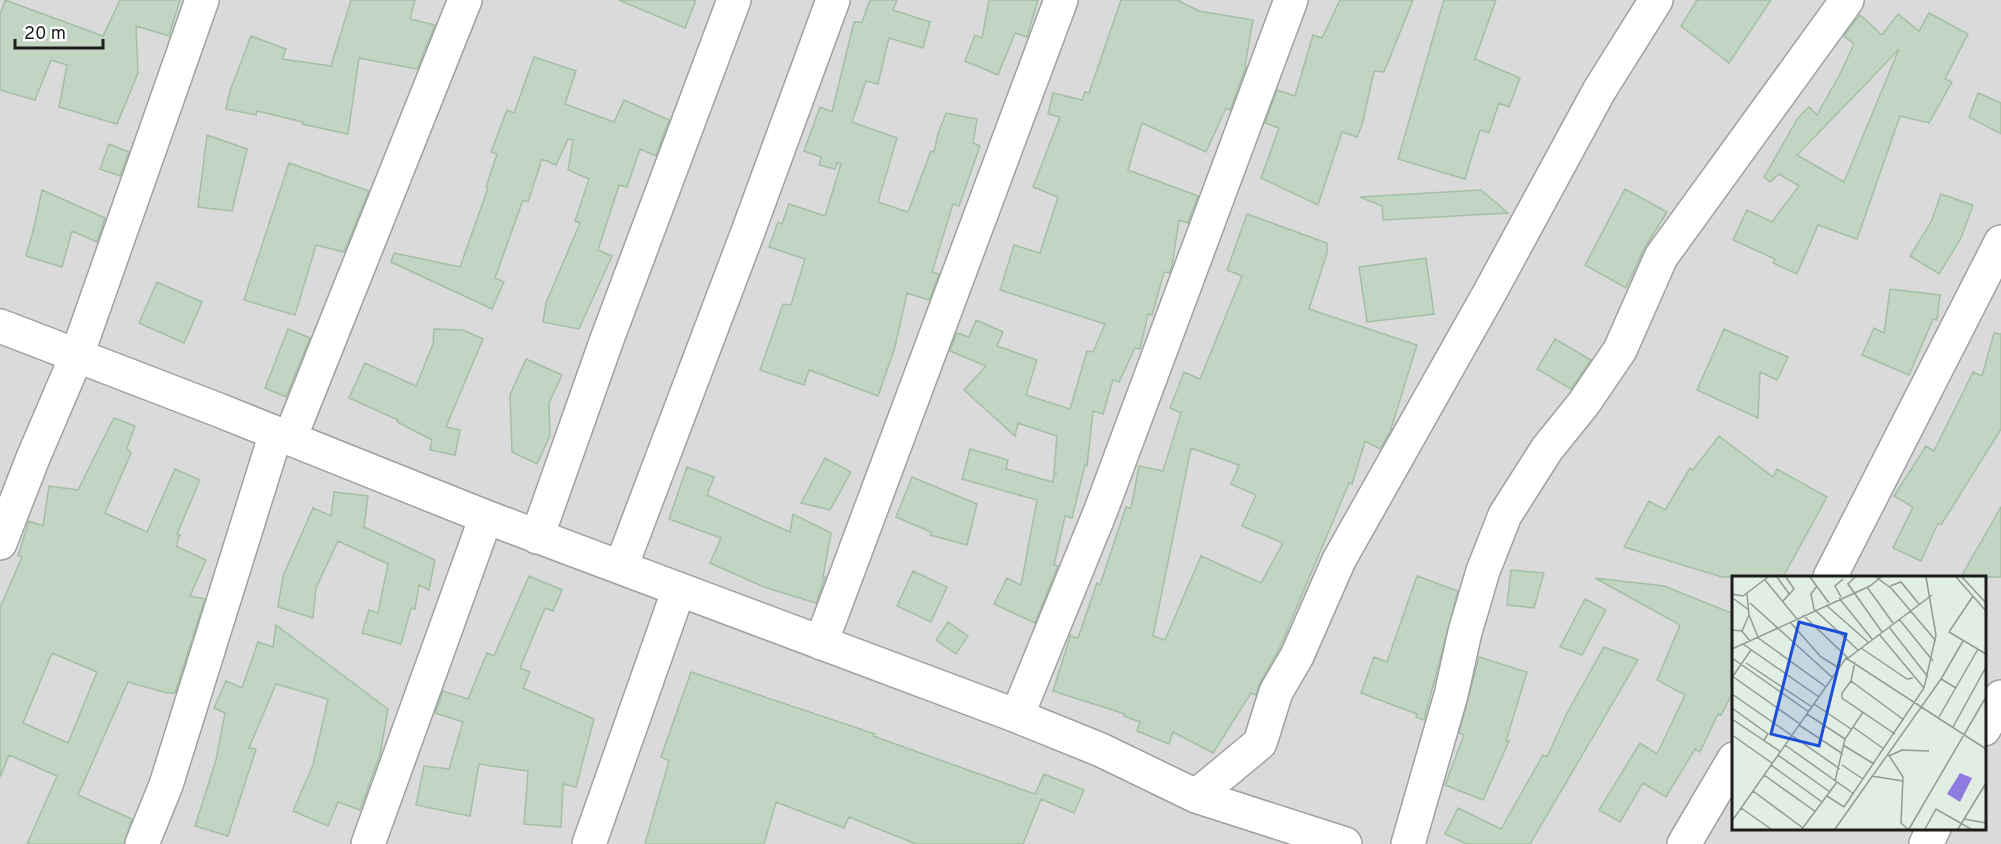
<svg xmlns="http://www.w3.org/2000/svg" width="2001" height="844" font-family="Overpass,sans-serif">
<rect width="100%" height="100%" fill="#e1eee4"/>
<!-- residential -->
<path fill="#d9dad9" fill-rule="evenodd" d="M0 0H2001V844H0ZM1734 577H1984V828H1734Z"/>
<!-- building -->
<path fill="#c2d4c2" stroke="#a3c0a4" stroke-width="1.5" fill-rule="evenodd" d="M5 0 103 36 120 0H180L169 36 136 26 138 73 117 124 59 107 67 65 51 60 35 100 0 90V15Z
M351 0H415L410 19 435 25 417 69 359 58 348 134 302 124 303 122 257 111 256 115 226 109 230 91 251 36 286 49 282 59 331 66Z
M619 0H696L685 28Z
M870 0H897L893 10 930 22 923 48 889 38 878 84 866 81 852 122 897 138 878 202 908 212 931 151 934 152 938 134 946 113 977 119 973 143 980 146 959 206 953 204 932 272 939 274 929 300 907 293 895 347 878 396 809 370 804 385 760 370 783 304 791 305 805 259 769 247 778 222 782 224 789 204 825 216 841 164 837 163 835 169 819 165 821 157 804 151 820 107 832 112 854 22H862Z
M989 0H1038L1027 37 1015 33 998 75 965 61 975 35 982 38Z
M1121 0H1177L1199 11 1253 20 1245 66 1246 67 1230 110 1226 108 1206 152 1142 123 1128 170 1198 196 1188 223 1179 220 1172 266 1169 273 1164 272 1152 315 1148 314 1140 349 1135 348 1119 382 1113 380 1103 414 1093 411 1087 466 1085 465 1072 518 1065 516 1054 565 1058 566 1035 623 994 604 1007 578 1021 585 1037 500 962 479 970 449 1008 460 1006 469 1053 482 1054 473 1057 474 1054 472 1057 436 1018 423 1015 436 964 390 986 366 950 351 957 333 969 337 976 320 1003 332 997 346 1037 360 1026 395 1070 409 1087 351 1093 352 1105 324 1000 290 1014 245 1040 253 1058 197 1033 187 1060 117 1048 114 1053 93 1082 100 1085 92 1089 93Z
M1340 0H1413L1384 72 1374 71 1362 125 1357 137 1342 132 1318 205 1261 178 1279 128 1265 123 1277 90 1295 96 1313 35 1322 38Z
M1444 0H1496L1475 59 1520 78 1509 107 1499 103 1489 133 1480 130 1465 179 1398 159Z
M1697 0H1771L1729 63 1681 26Z
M1929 13 1968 34 1945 79 1952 82 1929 123 1900 116 1857 239 1818 225 1797 274 1773 263 1775 259 1733 240 1747 210 1772 222 1799 186 1779 174 1770 182 1764 177 1798 118 1809 107 1817 115 1840 74 1854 44 1844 36 1854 22 1860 15 1882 35 1898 14 1919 31ZM1899 49 1844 182 1797 155 1860 90Z
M534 57 576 71 565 104 614 122 624 100 669 120 656 156 640 149 627 187 619 185 598 250 612 256 579 329 543 322 546 303 580 223 575 221 589 179 568 170 573 140 568 139 556 165 542 159 528 202 523 200 495 278 504 282 492 309 391 262 394 253 460 267 488 188 486 187 497 154 491 152 507 110 514 113Z
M1978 93 2001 103V134L1969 117Z
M207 135 247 149 232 211 198 207Z
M109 144 129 152 120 176 100 169Z
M289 163 369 191 344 252 316 245 295 315 244 300Z
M1625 189 1667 212 1644 249 1626 288 1585 265Z
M42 190 105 218 97 242 72 231 62 267 26 256 34 227Z
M1481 190 1508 213 1383 220 1382 206 1360 197Z
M1941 194 1973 205 1961 238 1939 274 1910 256 1931 222Z
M1247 214 1327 243V253L1309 309 1417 345 1390 432 1380 449 1365 441 1352 484 1349 483 1280 647 1260 683 1256 695 1251 693 1213 753 1173 732 1169 744 1137 731 1140 722 1124 716 1125 714 1053 691 1071 634 1070 636 1078 638 1097 583 1100 585 1126 507 1131 508 1139 466 1163 471 1181 413 1170 408 1184 372 1200 379 1242 276 1227 270ZM1191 448 1239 465 1231 484 1256 495 1242 526 1283 543 1261 583 1201 556 1165 640 1153 636Z
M1426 258 1434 314 1367 322 1359 267Z
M157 282 202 302 184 343 139 323Z
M1890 289 1940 295 1937 320 1933 319 1909 375 1862 355 1874 328 1884 333Z
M288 329 310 338 286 397 265 388Z
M434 329 463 330 483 339 446 427 460 430 455 455 430 450 432 440 397 422 398 420 349 398 365 363 416 386 433 344Z
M1724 329 1788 357 1777 380 1760 372 1758 418 1697 390Z
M1994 333 2001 334V429L1941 525 1938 523 1921 561 1893 548 1913 507 1894 496 1926 446 1934 451 1973 372 1982 376Z
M1555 339 1591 360 1571 389 1537 369Z
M526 359 562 375 549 403 550 435 537 464 512 452 510 395Z
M114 418 135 426 127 448 131 453 105 513 147 532 175 469 200 480 177 534 180 535 176 546 206 560 190 596 205 599 175 693H167L128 682 78 795 132 819 124 844H27L57 776 9 755 0 777V608L22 557 18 556 29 521 43 526 49 486 78 490ZM52 653 97 672 68 743 23 723Z
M1719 436 1773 477 1777 469 1827 497 1783 577H1722L1624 547 1649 501 1665 510 1690 468 1693 470Z
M825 458 851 472 830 510 801 503Z
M687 467 714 477 707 495 790 532 793 514 831 533 823 577H825L816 603 764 587 710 563 721 538 669 519Z
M912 477 977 504 967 545 930 535 931 532 896 517Z
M334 492 368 496 364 527 435 560 429 590 419 585 415 609 411 608 401 644 362 633 369 610 378 613 388 564 338 541 316 588 313 618 278 607 283 576 313 508 331 516Z
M2001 507V577H1961Z
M1511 570 1544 573 1534 608 1507 605Z
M913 571 947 587 931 622 897 606Z
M529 576 562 590 553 611 545 608 520 668 530 672 523 688 594 719 576 787 563 784 561 827 524 824 528 771 479 764 470 816 416 805 424 766 449 769 463 722 435 713 443 691 468 699 487 653 494 656Z
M1417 576 1458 591 1424 720 1416 717 1417 714 1361 693 1374 657 1387 662Z
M1595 578 1664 586 1734 614V690L1721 715 1718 714 1700 752 1695 749 1666 797 1643 783 1620 822 1599 810 1640 743 1657 754 1685 695 1657 680 1680 625Z
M1585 599 1606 610 1582 655 1560 647Z
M948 622 968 636 956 654 936 640Z
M276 625 388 709 380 755 360 810 338 802 328 826 293 811 313 765 328 699 276 684 249 748 256 749 228 836 195 826 216 760 225 713 214 708 226 681 242 688 258 642 273 647Z
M1604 647 1638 660 1530 844H1467L1445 834 1458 808 1501 829 1543 755 1547 757 1567 713Z
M1479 657 1527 672 1506 741H1509L1483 800 1445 785 1464 735 1459 733Z
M691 672 875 734 873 736 1035 794 1044 774 1084 790 1074 813 1041 799 1023 844H916L849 817 844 828 776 802 764 844H645L669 761 661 757Z"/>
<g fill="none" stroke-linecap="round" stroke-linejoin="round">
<!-- minor casing -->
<g stroke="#a0a0a0" stroke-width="36">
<path id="minor" d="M0 326 216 409 486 517 1017 716 1101 750 1196 796 1345 844
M290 438 465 0
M537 537 606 342 734 0
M0 543 33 458 77 355 202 0
M621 567 749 229 833 0
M1830 577 2001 242
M821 643 1061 0
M1017 716 1101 510 1291 0
M1984 729 2001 697
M1196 796 1260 743 1276 692 1297 656 1339 560 1490 292 1599 91 1656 0
M142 844 166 785 276 433
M368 844 486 517
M589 844 679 589
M1408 844 1451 695 1465 632 1483 571 1505 515 1547 449 1584 403 1620 350 1661 257 1847 0
M1684 844 1734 759
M1926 844 1934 828"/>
</g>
<!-- minor -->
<use href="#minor" stroke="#fff" stroke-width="33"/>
</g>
<!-- overview -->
<g transform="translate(1732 576)">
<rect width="254" height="254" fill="#e1eee4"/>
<path d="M228 197 240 202 228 226 215 218Z" fill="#907ce0"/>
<path fill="none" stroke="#929a94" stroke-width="1.5" d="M45 1 58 19M78 1 97 27M123 1 116 8 150 56M144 1 160 13 204 65M224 1 254 35M230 1 254 27M33 4 65 43M85 10 79 18 82 33 126 74M158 10 169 6 187 28M135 11 161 47M0 18 11 20 36 1M241 20 217 56 254 78M109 21 103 10 111 3M107 22 140 63M2 23 17 34M51 25 62 13 54 1M18 27 101 102M94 29 136 66M17 39 26 61M71 39 116 82 200 19M167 43 201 85M58 46 89 81 107 92M157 51 196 101M0 54 10 55 18 65M10 55 17 39 15 18M147 58 192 112M25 61 94 111M11 68 87 121M129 72 175 103 181 102M0 73 138 10 149 1M0 82 77 136M123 86 119 105 172 144M14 87 80 131M0 100 68 148M1 100 19 74M119 105 110 117V122L163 158M224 112 209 103 231 65M0 118 108 193M82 128 119 153M0 132 36 158 32 164M75 138 113 163M207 141 246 73M0 143 49 176M67 149 111 178M121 151 152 173M221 151 254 91M0 159 40 187M53 169 122 218M111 169 142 188M156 178 171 201 169 247 176 253M46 179 98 216M157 180 170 174 197 175M39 189 90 226M110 189 131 203M32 199 84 236M140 200 171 205M103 205 113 163 131 136M21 215 71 252M95 220 112 231 192 112 204 59 194 1M9 232 39 253M232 243 254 247M0 245 114 82 254 173M70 253 105 206M103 253 209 103M177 253 254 121M193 253 204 233 239 253M226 253 254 207"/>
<path fill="#1d4ed8" fill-opacity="0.15" stroke="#1d4ed8" stroke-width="3" d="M67 46 114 58 87 170 39 158Z"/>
<rect width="254" height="254" fill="none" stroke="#1c1c1c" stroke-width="3"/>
</g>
<!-- scale -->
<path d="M15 39v9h88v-9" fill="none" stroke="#1c1c1c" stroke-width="3"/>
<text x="24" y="39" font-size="18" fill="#1c1c1c" stroke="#ffffff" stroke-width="4.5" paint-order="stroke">20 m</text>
</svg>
